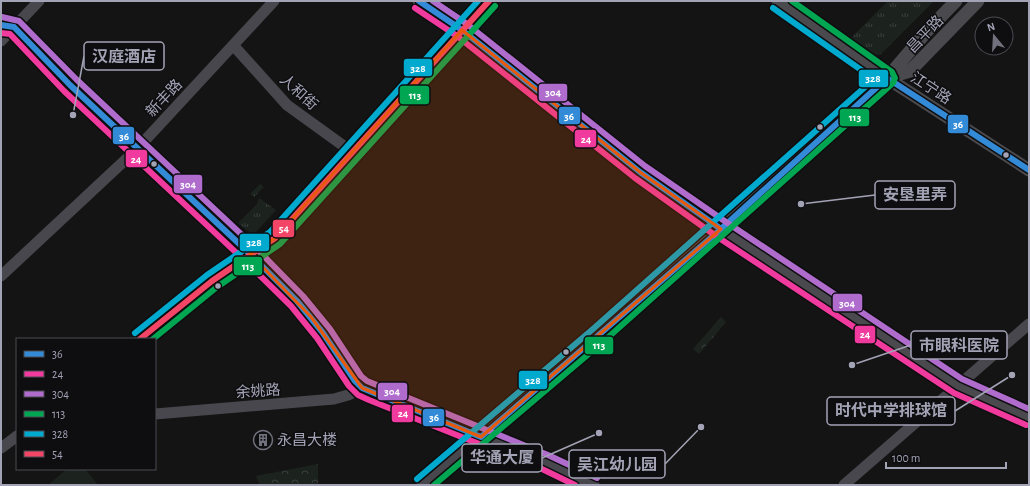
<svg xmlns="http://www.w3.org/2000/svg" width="1030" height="486" font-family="'Alegreya Sans','Noto Sans SC',sans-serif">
<defs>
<pattern id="grass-tufts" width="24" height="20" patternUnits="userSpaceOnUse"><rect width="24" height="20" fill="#1c231e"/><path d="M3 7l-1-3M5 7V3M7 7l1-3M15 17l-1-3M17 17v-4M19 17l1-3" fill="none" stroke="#3a403c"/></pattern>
<pattern id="forest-crowns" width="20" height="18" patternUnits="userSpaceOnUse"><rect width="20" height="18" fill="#1c231e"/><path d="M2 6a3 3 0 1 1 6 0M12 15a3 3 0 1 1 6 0" fill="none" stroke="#3a403c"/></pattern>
</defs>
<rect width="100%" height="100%" fill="#141414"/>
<!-- grass -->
<path fill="url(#grass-tufts)" d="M888 1H934L881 54 874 55 850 39Z
M260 184 264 187 254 197 250 194Z
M259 198 276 210 253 235 238 223 257 204Z"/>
<!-- forest -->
<path fill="url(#forest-crowns)" d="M721 317 726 322 699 354 693 349Z
M318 464V485H260L256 476Z"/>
<!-- pitch -->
<path fill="#1c231e" d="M67 469H85L98 485H48Z"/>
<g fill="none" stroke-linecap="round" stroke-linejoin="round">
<!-- minor -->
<path stroke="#48474d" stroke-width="11" d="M1 25 14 27 70 85 137 149 250 254 297 301 323 333 355 381 362 388 372 393 545 462 594 485
M1 41 39 1
M233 45 287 105 352 152
M1 276 137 149 274 1
M140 339 212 281 275 238 489 1
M155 414 334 399 348 395 362 388
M1 448 17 436
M422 485C581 354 734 216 887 78
M844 485 1029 324"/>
<!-- major -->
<path stroke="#4a4a4e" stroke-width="13" d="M419 1 462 30 640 172 721 229 958 386 1029 418
M778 1 887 78 1029 170
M887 78 910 71 978 1
M887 78 928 30 956 1"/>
<!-- bus-1 casing -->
<g stroke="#0e0e10" stroke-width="9">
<path id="bus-1" d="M419 1 462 30 640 172 721 229
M1 25 14 27 70 85 250 254 297 301 323 333 355 381 362 388 481 437 721 229 887 78
M887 78 1029 170"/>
</g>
<!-- bus-2 casing -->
<g stroke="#0e0e10" stroke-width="9">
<path id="bus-2" d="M415 8 457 36 635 178 716 236 954 393 1026 425
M1 33 10 34 64 91 244 260 291 306 317 338 349 386 358 395 369 400 542 469 575 485"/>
</g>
<!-- bus-3 casing -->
<g stroke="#0e0e10" stroke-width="9">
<path id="bus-3" d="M433 1 467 24 645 166 726 222 962 379 1029 409
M2 17 19 21 76 79 256 248 303 296 330 329 361 376 367 381 548 455 597 478"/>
</g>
<!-- bus-4 casing -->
<g stroke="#0e0e10" stroke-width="9">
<path id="bus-4" d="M153 339 217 287 280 244 495 6
M434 485 604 341 893 83 895 78 892 72 792 1"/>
</g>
<!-- bus-5 casing -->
<g stroke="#0e0e10" stroke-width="9">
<path id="bus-5" d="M135 333 207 275 270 232 478 1
M417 479 593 329 874 79 773 8"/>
</g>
<!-- bus-6 casing -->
<g stroke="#0e0e10" stroke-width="9">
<path id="bus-6" d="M140 339 212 281 275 238 489 1"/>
</g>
<!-- bus-1 -->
<use href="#bus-1" stroke="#338bd7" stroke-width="6"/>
<!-- bus-2 -->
<use href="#bus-2" stroke="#f13a9d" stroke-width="6"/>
<!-- bus-3 -->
<use href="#bus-3" stroke="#b06ccc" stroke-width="6"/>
<!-- bus-4 -->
<use href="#bus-4" stroke="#00a651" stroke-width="6"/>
<!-- bus-5 -->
<use href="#bus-5" stroke="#00a9ce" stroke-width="6"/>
<!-- bus-6 -->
<use href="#bus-6" stroke="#f34667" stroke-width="6"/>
</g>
<!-- marked area -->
<path fill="#e8590c" fill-opacity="0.2" stroke="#e8590c" stroke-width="3" stroke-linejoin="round" d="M462 30 640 172 721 229 481 437 362 388 311 317 250 254 275 238Z"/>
<!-- icons -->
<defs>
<g id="building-ring" transform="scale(1)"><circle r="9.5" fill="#0e0e10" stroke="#71717d" stroke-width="1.5"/><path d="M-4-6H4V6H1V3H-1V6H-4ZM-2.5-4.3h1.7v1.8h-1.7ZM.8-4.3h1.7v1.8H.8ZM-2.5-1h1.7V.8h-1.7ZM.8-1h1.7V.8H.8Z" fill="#71717d"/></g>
</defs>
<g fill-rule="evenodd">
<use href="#building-ring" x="263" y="440"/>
</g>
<!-- markers -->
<g fill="#a3a3b6" stroke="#0e0e10" stroke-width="1.5">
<circle cx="820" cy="127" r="3.5"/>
<circle cx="1006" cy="155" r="3.5"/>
<circle cx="154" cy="164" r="3.5"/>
<circle cx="218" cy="286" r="3.5"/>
<circle cx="566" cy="352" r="3.5"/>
</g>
<g text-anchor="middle" stroke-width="3" stroke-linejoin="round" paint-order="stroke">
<!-- street labels -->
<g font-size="15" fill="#a3a3b6" stroke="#0e0e10">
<text transform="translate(925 34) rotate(-46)" y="5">昌平路</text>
<text transform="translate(931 88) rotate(33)" y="5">江宁路</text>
<text transform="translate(299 92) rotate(42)" y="5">人和街</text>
<text transform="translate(164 98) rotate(-47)" y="5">新丰路</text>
<text transform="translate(258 391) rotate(-4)" y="5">余姚路</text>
</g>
<!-- poi labels -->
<g font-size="15" fill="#a3a3b6" stroke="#0e0e10" text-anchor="start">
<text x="277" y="445">永昌大楼</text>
</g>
</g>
<!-- callouts -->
<path fill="none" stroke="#a3a3b6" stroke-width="1.5" d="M73 115L84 56M801 204L875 195M852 365L911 345M1012 375L955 411M599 433L542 458M701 427L665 464"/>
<g fill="#a3a3b6" stroke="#0e0e10" stroke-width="1.5">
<circle cx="73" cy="115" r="4"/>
<circle cx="801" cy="204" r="4"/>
<circle cx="852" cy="365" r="4"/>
<circle cx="1012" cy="375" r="4"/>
<circle cx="599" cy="433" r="4"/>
<circle cx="701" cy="427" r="4"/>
</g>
<g fill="#0e0e10" stroke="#a3a3b6" stroke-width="1.5">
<rect x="84" y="42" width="80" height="28" rx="4"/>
<rect x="875" y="181" width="80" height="28" rx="4"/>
<rect x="911" y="331" width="96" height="28" rx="4"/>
<rect x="827" y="397" width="128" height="28" rx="4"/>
<rect x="462" y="444" width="80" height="28" rx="4"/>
<rect x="569" y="450" width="96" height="28" rx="4"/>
</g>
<g font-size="16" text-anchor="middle" font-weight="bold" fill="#a3a3b6">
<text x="124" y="62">汉庭酒店</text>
<text x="915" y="200">安垦里弄</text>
<text x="959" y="351">市眼科医院</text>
<text x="891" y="416">时代中学排球馆</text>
<text x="502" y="463">华通大厦</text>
<text x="617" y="470">吴江幼儿园</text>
</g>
<g stroke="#0e0e10" stroke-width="1.5">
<rect x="403" y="58" width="30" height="19" rx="4" fill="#00a9ce"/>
<rect x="858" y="69" width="31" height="19" rx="4" fill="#00a9ce"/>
<rect x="538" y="83" width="30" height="19" rx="4" fill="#b06ccc"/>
<rect x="399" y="85" width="31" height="20" rx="4" fill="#00a651"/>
<rect x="558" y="106" width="23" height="19" rx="4" fill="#338bd7"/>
<rect x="839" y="108" width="31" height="19" rx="4" fill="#00a651"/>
<rect x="947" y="114" width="22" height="20" rx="4" fill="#338bd7"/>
<rect x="112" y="126" width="23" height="19" rx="4" fill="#338bd7"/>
<rect x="574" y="129" width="23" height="19" rx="4" fill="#f13a9d"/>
<rect x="125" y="149" width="23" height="19" rx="4" fill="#f13a9d"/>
<rect x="173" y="174" width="30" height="20" rx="4" fill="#b06ccc"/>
<rect x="272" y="219" width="23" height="19" rx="4" fill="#f34667"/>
<rect x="239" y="233" width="31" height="19" rx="4" fill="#00a9ce"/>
<rect x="233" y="256" width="30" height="20" rx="4" fill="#00a651"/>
<rect x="832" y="293" width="31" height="19" rx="4" fill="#b06ccc"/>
<rect x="854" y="325" width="22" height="19" rx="4" fill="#f13a9d"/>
<rect x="584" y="336" width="30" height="19" rx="4" fill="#00a651"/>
<rect x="518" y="370" width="30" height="20" rx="4" fill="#00a9ce"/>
<rect x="377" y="382" width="31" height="19" rx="4" fill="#b06ccc"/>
<rect x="391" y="404" width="23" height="19" rx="4" fill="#f13a9d"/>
<rect x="422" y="408" width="23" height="19" rx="4" fill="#338bd7"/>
</g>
<g font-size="11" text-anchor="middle" font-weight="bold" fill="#fff">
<text x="418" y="72">328</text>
<text x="873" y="82">328</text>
<text x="553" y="96">304</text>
<text x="415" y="99">113</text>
<text x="569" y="120">36</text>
<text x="855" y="121">113</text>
<text x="958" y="128">36</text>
<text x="124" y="140">36</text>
<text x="586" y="143">24</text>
<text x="136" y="163">24</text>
<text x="188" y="188">304</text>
<text x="284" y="232">54</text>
<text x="254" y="246">328</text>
<text x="248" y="270">113</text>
<text x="847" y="307">304</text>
<text x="865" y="338">24</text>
<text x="599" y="349">113</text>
<text x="533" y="384">328</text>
<text x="392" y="395">304</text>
<text x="403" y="417">24</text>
<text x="434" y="421">36</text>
</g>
<!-- border -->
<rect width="1030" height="486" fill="none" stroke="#a3a3b6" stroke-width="4"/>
<!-- legend -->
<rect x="16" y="338" width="140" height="132" fill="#0e0e10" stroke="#4a4a52"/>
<rect x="24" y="351" width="20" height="6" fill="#338bd7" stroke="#4a4a52"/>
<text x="52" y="358" font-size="12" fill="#a3a3b6">36</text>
<rect x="24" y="371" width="20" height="6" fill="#f13a9d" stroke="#4a4a52"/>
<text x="52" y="378" font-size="12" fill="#a3a3b6">24</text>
<rect x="24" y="391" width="20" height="6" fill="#b06ccc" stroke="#4a4a52"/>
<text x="52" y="398" font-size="12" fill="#a3a3b6">304</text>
<rect x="24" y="411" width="20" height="6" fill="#00a651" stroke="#4a4a52"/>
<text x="52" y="418" font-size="12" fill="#a3a3b6">113</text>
<rect x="24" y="431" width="20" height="6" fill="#00a9ce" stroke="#4a4a52"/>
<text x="52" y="438" font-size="12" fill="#a3a3b6">328</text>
<rect x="24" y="451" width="20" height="6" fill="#f34667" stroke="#4a4a52"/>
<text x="52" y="458" font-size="12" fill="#a3a3b6">54</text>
<!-- north arrow -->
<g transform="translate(994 36) rotate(342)"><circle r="19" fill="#0e0e10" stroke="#4a4a52"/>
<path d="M0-3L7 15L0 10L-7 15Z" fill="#71717d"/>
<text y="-6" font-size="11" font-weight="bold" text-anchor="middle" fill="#a3a3b6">N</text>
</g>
<!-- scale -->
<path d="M886 462v6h120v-6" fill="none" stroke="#a3a3b6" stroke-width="2"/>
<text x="892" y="462" font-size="12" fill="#a3a3b6" stroke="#0e0e10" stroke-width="3" paint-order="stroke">100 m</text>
</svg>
